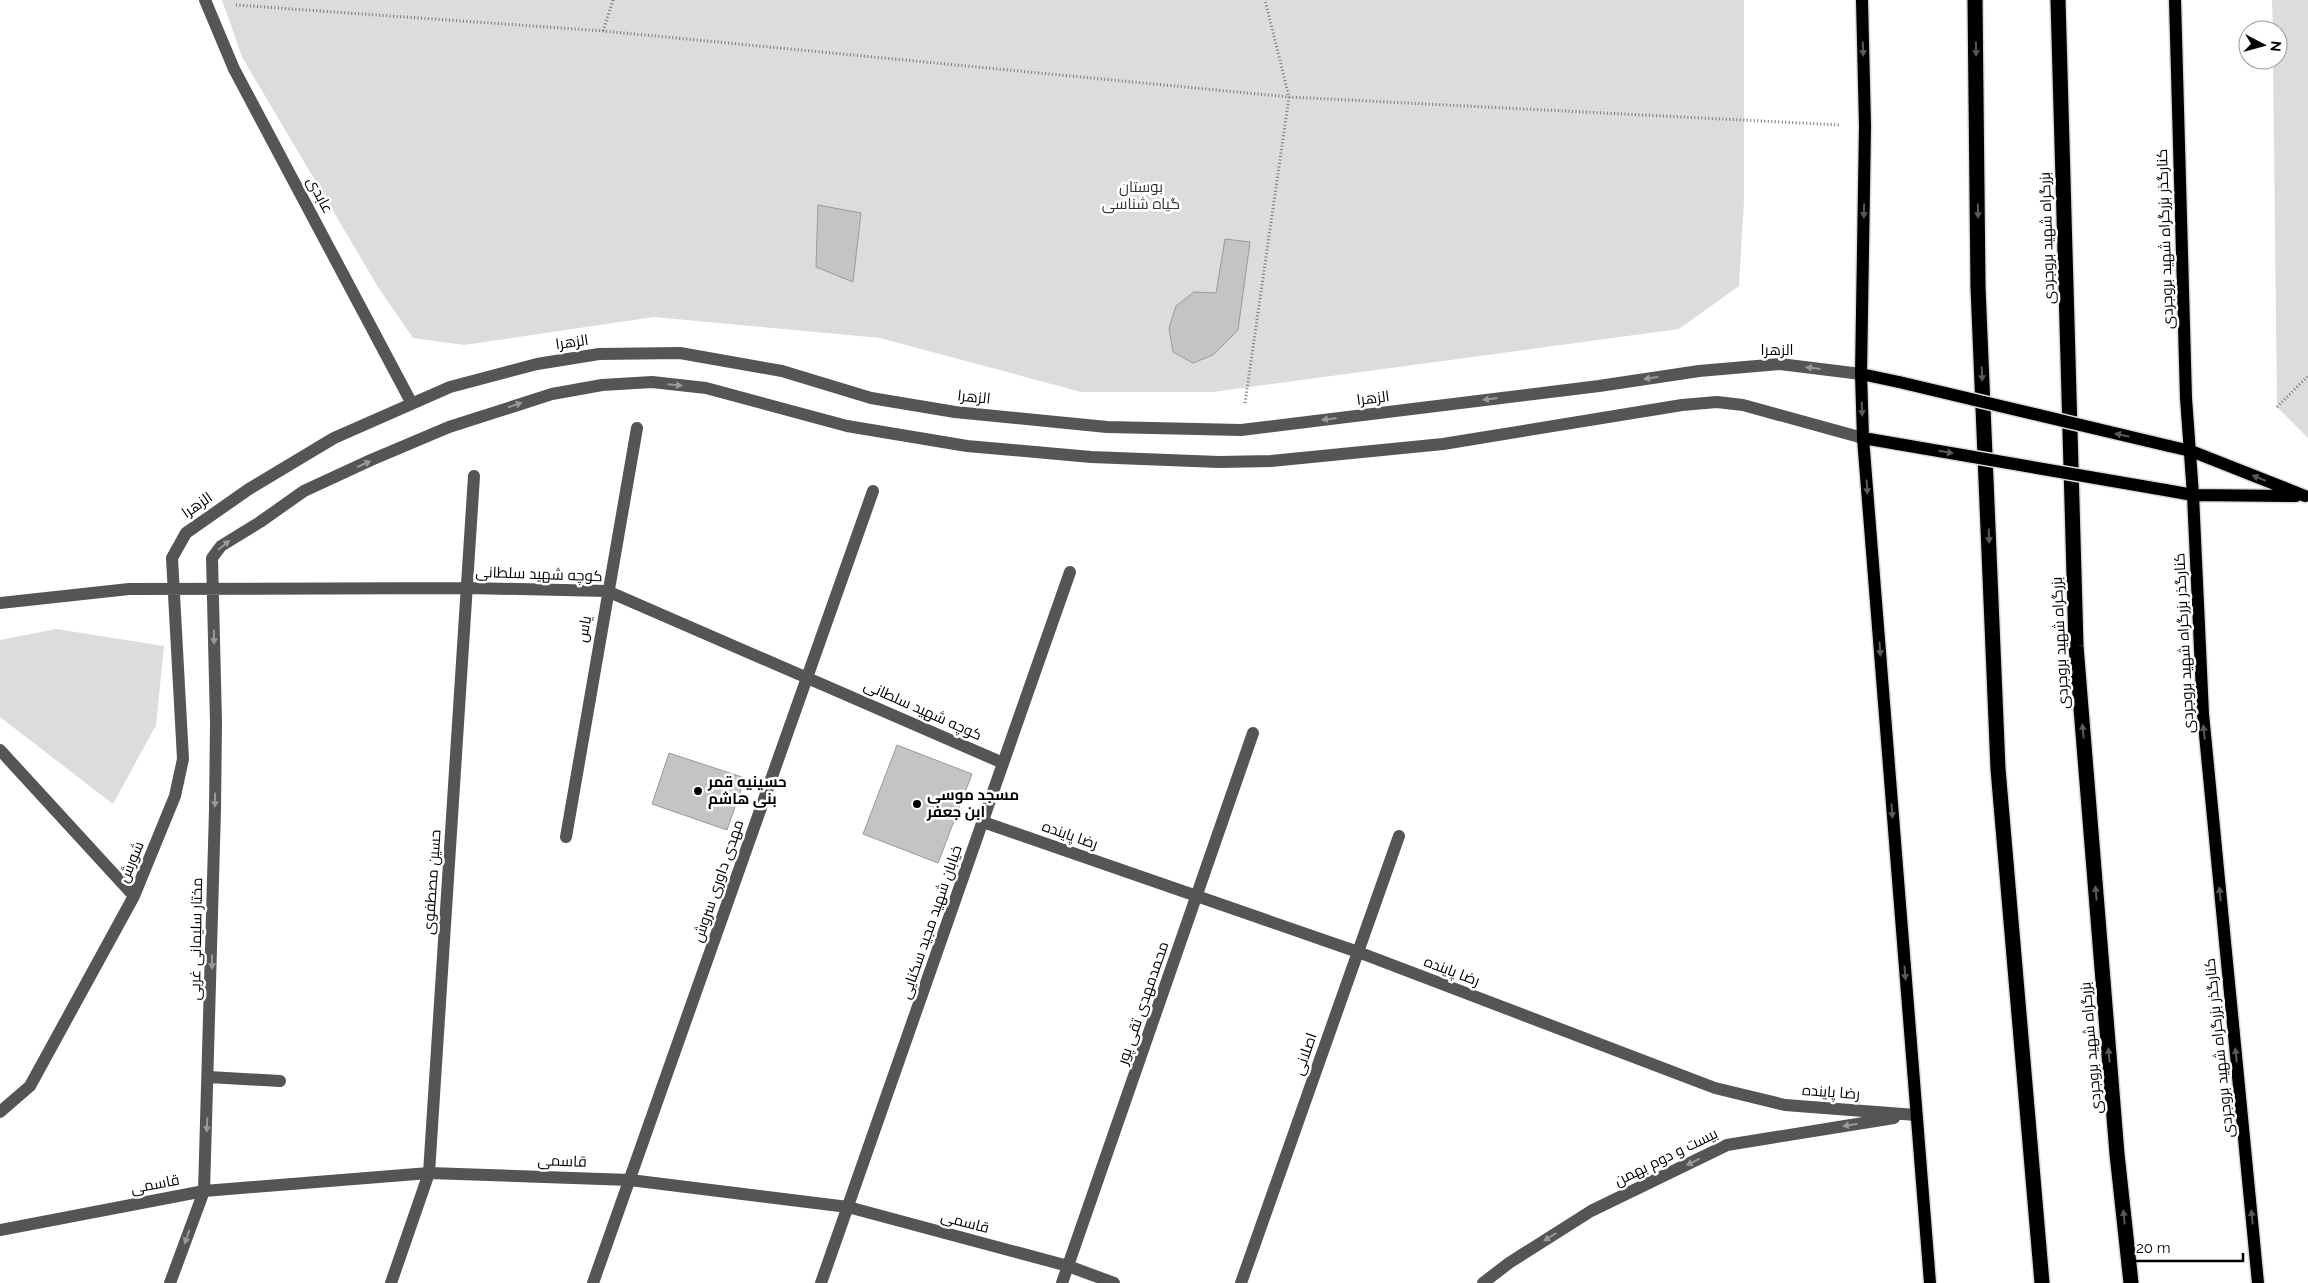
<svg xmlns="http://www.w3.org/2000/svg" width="2308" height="1283" font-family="Raleway,Cairo,sans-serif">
<rect width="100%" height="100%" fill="#fff"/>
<!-- green -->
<path fill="#dcdcdc" d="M222 0H1744V201L1739 286 1679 329 1213 392H1081L880 338 654 317 464 345 413 338 378 287 242 57Z
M2272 0H2308V438L2277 407 2273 60H2278V30H2273Z
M56 629 164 646 156 725 113 804 0 717V640Z"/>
<!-- building -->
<path fill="#c4c4c4" stroke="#999" d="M818 205 861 213 853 282 816 267Z
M1225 239 1250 242 1238 330 1213 355 1193 363 1173 352 1169 328 1176 306 1194 292 1216 293Z
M897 745 972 774 938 863 863 834Z
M669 753 745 778 727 830 652 804Z"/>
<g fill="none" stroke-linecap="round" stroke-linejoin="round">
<!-- major casing -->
<g stroke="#dbdbdb" stroke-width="15">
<path id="major" d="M1862 0 1865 126 1861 374 1863 438 1930 1283
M2175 0 2186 398 2193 495 2203 714 2258 1283
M1861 374 1899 382
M1863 438 1898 444
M2169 446 2191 451 2305 496
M2165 490 2193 495 2296 496"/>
</g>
<!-- highway casing -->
<g stroke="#dbdbdb" stroke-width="18">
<path id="highway" d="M1975 0 1978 287 1998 769 2042 1283
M2058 0 2076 646 2117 1154 2131 1283"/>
</g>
<!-- path -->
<path stroke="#777" stroke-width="3" stroke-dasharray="1 2.5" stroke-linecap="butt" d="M236 5 603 31 1289 97 1840 125
M603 31 613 0
M1245 403 1289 97 1265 0
M2277 407 2308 376"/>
<!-- minor -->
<path stroke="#555" stroke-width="12" d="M205 0 234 69 411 402
M0 603 129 589 468 588 607 591 1003 763
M0 750 134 896
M983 822 1358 952 1715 1088 1785 1105 1916 1115
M566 837 637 428
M209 1077 280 1081
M0 1112 30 1086 134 896 175 796 183 759 172 558 186 533 249 489 334 438 450 387 537 364 599 354 680 353 782 371 871 398 955 412 1107 427 1241 430 1599 386 1699 371 1780 364 1861 374
M0 1230 204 1191 429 1173 630 1180 848 1207 1068 1266 1114 1283
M170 1283 204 1191 215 810 216 722 212 558 221 546 260 522 304 491 371 460 449 427 552 394 602 385 652 382 706 388 847 426 967 446 1091 457 1219 462 1271 461 1443 444 1682 405 1717 402 1743 405 1863 438
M391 1283 429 1173 474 476
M593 1283 873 491
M821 1283 1070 572
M1062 1283 1253 733
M1241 1283 1399 836
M1483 1283 1509 1263 1591 1211 1727 1145 1894 1118"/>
<!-- major -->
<use href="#major" stroke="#000" stroke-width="12"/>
<!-- highway -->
<use href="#highway" stroke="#000" stroke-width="15"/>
<!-- major-bridge casing -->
<g stroke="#dbdbdb" stroke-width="15" stroke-linecap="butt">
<path id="major-bridge" d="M1899 382 2169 446
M1898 444 2165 490"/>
</g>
<!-- major-bridge -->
<use href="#major-bridge" stroke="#000" stroke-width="12"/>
</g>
<!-- one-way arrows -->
<defs><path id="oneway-solid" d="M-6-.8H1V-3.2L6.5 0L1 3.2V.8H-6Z" transform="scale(1.25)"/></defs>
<g fill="#595959">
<use href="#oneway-solid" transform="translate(1863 49) rotate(88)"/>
<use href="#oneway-solid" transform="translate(1976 49) rotate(89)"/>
<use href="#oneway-solid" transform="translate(1864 211) rotate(91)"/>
<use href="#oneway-solid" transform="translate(1978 211) rotate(89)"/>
<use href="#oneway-solid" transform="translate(1982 374) rotate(88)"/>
<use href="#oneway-solid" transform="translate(1862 409) rotate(88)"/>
<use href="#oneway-solid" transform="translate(2122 435) rotate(-167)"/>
<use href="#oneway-solid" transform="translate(1946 452) rotate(10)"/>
<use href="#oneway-solid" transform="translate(2259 478) rotate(-158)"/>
<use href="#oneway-solid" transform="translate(1867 487) rotate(86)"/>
<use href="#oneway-solid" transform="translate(1989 536) rotate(88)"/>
<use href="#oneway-solid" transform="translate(1880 649) rotate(86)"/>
<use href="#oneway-solid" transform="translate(2083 731) rotate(-95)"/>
<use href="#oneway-solid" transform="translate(2204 732) rotate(-96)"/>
<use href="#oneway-solid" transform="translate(1892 811) rotate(86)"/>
<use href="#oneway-solid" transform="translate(2096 893) rotate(-95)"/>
<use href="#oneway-solid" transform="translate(2220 894) rotate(-96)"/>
<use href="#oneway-solid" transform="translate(1905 973) rotate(86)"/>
<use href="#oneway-solid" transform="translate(2109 1055) rotate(-95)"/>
<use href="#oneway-solid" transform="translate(2236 1055) rotate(-96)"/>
<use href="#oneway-solid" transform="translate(2124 1217) rotate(-96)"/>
<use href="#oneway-solid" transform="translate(2252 1217) rotate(-96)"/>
</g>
<g fill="#999">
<use href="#oneway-solid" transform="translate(1813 368) rotate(-173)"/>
<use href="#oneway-solid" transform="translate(1651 378) rotate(171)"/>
<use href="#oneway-solid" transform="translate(675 385) rotate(5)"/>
<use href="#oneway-solid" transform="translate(1490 399) rotate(173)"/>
<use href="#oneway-solid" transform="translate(515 405) rotate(-18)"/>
<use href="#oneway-solid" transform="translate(1329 419) rotate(173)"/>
<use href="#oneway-solid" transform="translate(364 464) rotate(-24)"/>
<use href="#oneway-solid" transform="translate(224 545) rotate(-39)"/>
<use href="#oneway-solid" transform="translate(214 637) rotate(89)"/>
<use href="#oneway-solid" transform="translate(215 800) rotate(91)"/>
<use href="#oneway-solid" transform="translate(212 962) rotate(91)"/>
<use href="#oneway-solid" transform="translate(207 1125) rotate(92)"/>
<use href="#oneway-solid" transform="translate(1850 1125) rotate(171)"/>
<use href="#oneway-solid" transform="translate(1693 1162) rotate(154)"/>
<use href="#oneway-solid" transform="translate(187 1237) rotate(110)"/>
<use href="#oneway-solid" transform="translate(1550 1237) rotate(148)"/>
</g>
<!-- markers -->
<g fill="#000" stroke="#fff" stroke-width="2">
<circle cx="698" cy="791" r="5"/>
<circle cx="917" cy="804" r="5"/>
</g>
<g text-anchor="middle" stroke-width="5" stroke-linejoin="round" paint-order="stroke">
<!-- park labels -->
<g font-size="15" fill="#333" stroke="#fff">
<text x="1141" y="192">بوستان<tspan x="1141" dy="17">گیاه شناسی</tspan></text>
</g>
<!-- street labels -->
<g font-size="15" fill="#000" stroke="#fff">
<text transform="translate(320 195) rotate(62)" y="5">عابدی</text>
<text transform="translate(2047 238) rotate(-92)" y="5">بزرگراه شهید بروجردی</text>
<text transform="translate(2165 239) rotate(-92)" y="5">کنارگذر بزرگراه شهید بروجردی</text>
<text transform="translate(572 342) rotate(-8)" y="5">الزهرا</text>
<text x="1777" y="355">الزهرا</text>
<text transform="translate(974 397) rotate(6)" y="5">الزهرا</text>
<text transform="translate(1373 398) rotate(-7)" y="5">الزهرا</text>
<text transform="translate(197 505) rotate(-35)" y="5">الزهرا</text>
<text transform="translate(539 574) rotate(2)" y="5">کوچه شهید سلطانی</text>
<text transform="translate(584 629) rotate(-80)" y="5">یاس</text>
<text transform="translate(2060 643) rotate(-93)" y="5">بزرگراه شهید بروجردی</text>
<text transform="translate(2184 643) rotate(-93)" y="5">کنارگذر بزرگراه شهید بروجردی</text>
<text transform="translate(923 710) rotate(24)" y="5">کوچه شهید سلطانی</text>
<text transform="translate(1070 835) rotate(19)" y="5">رضا پاینده</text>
<text transform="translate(131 862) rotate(-67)" y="5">شورش</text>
<text transform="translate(718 881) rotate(-71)" y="5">مهدی داوری سروش</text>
<text transform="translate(432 882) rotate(-86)" y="5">حسین مصطفوی</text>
<text transform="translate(931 922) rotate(-71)" y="5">خیابان شهید مجید سکنایی</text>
<text transform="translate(196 939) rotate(-89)" y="5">مختار سلیمانی غربی</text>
<text transform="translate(1452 971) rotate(21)" y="5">رضا پاینده</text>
<text transform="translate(1143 1003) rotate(-71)" y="5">محمدمهدی تقی پور</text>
<text transform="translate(2091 1048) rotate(-95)" y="5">بزرگراه شهید بروجردی</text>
<text transform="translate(2219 1048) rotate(-96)" y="5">کنارگذر بزرگراه شهید بروجردی</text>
<text transform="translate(1305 1054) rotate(-71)" y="5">اصلانی</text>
<text transform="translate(1831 1092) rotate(4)" y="5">رضا پاینده</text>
<text transform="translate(1666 1157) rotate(-26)" y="5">بیست و دوم بهمن</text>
<text transform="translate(562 1161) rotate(2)" y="5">قاسمی</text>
<text transform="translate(155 1184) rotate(-11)" y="5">قاسمی</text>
<text transform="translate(965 1222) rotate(15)" y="5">قاسمی</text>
</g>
<!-- poi labels -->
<g font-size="15" font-weight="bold" fill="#000" stroke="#fff" text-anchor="start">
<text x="708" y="787">حسینیه قمر<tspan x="708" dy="17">بنی هاشم</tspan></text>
<text x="927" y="800">مسجد موسی<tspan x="927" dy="17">ابن جعفر</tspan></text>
</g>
</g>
<!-- north arrow -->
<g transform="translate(2263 45) rotate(96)"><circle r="24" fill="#ffffff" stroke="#999999"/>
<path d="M0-4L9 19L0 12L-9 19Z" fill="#000000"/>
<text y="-8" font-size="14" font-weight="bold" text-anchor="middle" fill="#000000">N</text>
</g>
<!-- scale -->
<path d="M2128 1253v8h115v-8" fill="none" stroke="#000000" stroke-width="2.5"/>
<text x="2136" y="1253" font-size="15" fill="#000000" stroke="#ffffff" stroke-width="4" paint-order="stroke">20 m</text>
</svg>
